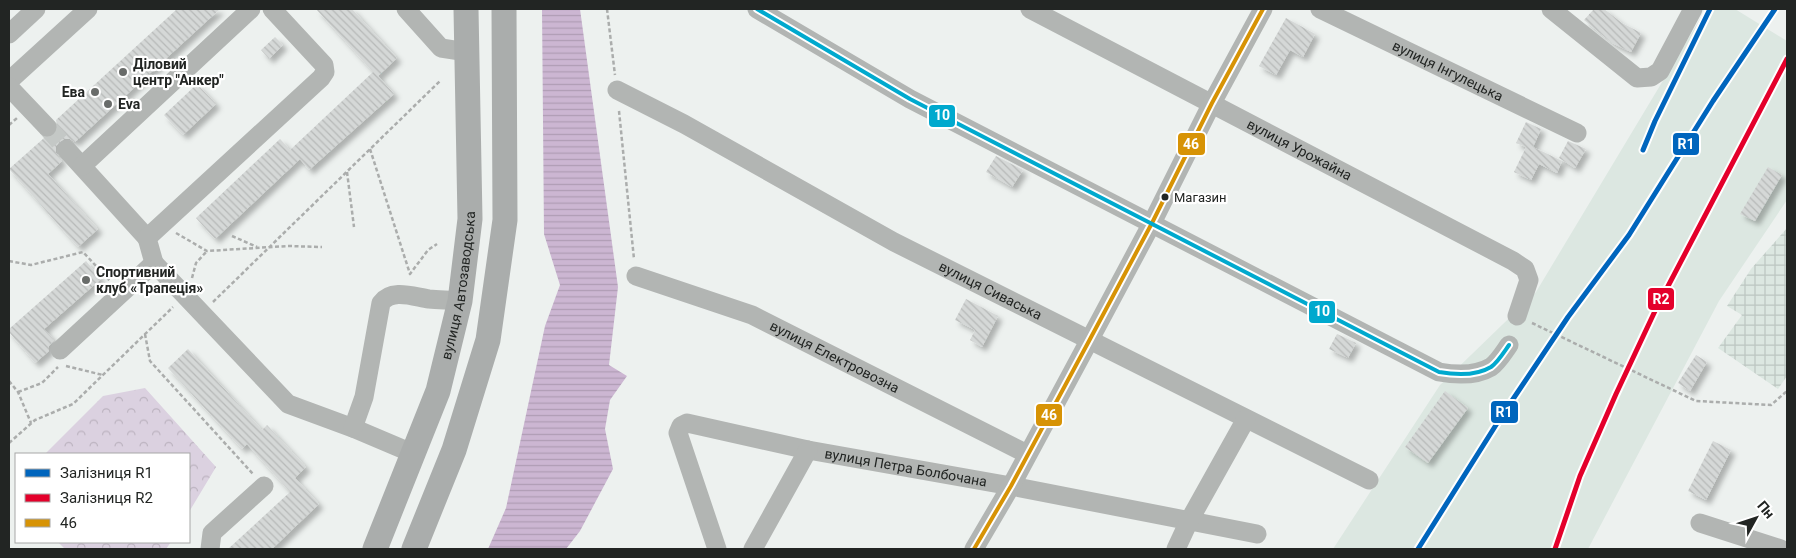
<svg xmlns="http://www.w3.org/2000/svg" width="1796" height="558" font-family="Roboto,sans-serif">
<defs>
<pattern id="industrial-grid" width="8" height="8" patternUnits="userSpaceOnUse" patternTransform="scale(1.25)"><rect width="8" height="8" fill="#dce7e1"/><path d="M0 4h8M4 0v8" fill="none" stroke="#bcc6c1"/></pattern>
<pattern id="park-crowns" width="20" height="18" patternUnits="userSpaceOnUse" patternTransform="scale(1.25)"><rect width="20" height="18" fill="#dbd1e0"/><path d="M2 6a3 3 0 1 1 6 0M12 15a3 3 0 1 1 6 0" fill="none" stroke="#bcb3c0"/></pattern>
<pattern id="water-rules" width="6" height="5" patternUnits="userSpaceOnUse" patternTransform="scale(1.25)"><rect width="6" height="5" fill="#ccb6d2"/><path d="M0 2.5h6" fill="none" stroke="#af9cb4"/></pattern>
<pattern id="building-back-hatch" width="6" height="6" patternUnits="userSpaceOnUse" patternTransform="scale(1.25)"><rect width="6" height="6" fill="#d5d8d7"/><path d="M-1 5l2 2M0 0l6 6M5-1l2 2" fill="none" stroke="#b7b9b8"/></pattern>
<filter id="shadow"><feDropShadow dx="4.5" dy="4.5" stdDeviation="2.5" flood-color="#0004"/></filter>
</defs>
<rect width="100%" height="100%" fill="#edf1ef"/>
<!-- built -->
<path fill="#dce7e1" d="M1706 9H1735L1787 41V200L1719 301 1588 549H1333L1440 385 1536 292Z"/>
<!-- industrial -->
<path fill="url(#industrial-grid)" d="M1787 228V376L1778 389 1718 348 1742 315 1727 306 1751 269Z"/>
<!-- park -->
<path fill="url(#park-crowns)" d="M145 388 216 467 189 512V454H45L103 396Z
M58 542H171L166 549H65Z"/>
<!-- water -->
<path fill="url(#water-rules)" d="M542 9H580L618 287 609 365 627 376 610 400 605 429 613 469 580 531 566 549H488L506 508 545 326 560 285 544 234Z"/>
<!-- building -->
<path fill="url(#building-back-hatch)" filter="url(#shadow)" d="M177 9H220L75 142 70 139H64L59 142 56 146V153L62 161 48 174 98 229 78 247 9 169 44 138H50L55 135 58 130 56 120Z
M316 9H352L397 58 378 76 394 94 309 170 300 159 215 239 196 218 280 139 290 150 373 72Z
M1594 9H1604L1622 23 1641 33 1631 52 1612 43 1584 20Z
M1286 18 1315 34 1303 57 1290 50 1276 75 1259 66Z
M275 37 283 45 269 59 261 50Z
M197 84 216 104 183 135 164 115Z
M1526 122 1541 129 1533 147 1562 161 1557 173 1539 164 1531 180 1514 172 1526 147 1516 143Z
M1568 141 1586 149 1575 168 1559 158Z
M996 156 1023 170 1012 187 986 172Z
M1768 167 1782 175 1755 221 1740 214Z
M86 261 101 279 44 329 54 340 49 346V351L35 363 9 332V329Z
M966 299 998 316 982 347 970 340 975 330 955 320Z
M1337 334 1356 343 1348 358 1329 349Z
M188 349 262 430 267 425 306 467 295 478 319 504 272 549H228L290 492 247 444 242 449 168 368Z
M1696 355 1707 362 1690 391 1678 383Z
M1445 391 1468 408 1428 463 1405 447Z
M1713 441 1731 450 1706 500 1688 491Z"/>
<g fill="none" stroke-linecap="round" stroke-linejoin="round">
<!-- minor-tunnel -->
<path stroke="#c4c8c6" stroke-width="19" stroke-dasharray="19 9" stroke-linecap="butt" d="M47 127 67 150"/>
<!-- path -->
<path stroke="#abadac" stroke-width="2.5" stroke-dasharray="4 2.5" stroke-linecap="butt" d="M607 9 615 75
M619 111 634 259
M9 125 17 118
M370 149 410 274 428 250 437 244
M347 172 354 227
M176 233 207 251 288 246 322 247
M232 236 257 247
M9 261 31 265 83 252 110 281
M192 278 196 263 207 251
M213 302 441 80
M1532 323 1696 401 1771 405 1787 391
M145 334 150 361 253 474
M66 366 103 375
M9 381 18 392 31 423
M18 392 42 383 58 367
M9 443 35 420 73 404 173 307"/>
<!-- minor -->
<g stroke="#b2b5b3" stroke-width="19">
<path d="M406 9 441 48 467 52"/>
<path d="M757 9 910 99 1439 372C1456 375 1476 376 1491 367 1498 362 1504 352 1509 345"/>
<path id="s1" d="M1030 9 1513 261 1525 269 1529 280 1517 316"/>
<path id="s2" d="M1320 9 1577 133"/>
<path d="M1551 9 1637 78 1651 77 1660 71 1693 9"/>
<path d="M9 34 36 9"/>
<path d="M9 81 88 9"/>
<path d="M9 87 47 127"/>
<path id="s3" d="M617 90 684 124 894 242 1369 480"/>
<path d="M67 150 147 238"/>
<path d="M82 166 251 9"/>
<path d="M154 263 288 404 353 428 412 453"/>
<path id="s4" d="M636 276 752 315 1027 454"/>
<path d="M60 350 154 263 147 238 321 78 325 72 324 65 272 9"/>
<path d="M353 428 364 397 381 303C392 288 414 297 429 299 439 300 450 300 460 301"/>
<path d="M1700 523 1781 549"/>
<path d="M210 549 212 533 264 486"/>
<path id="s5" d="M717 549 678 433 681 426 687 423 808 450 1011 486 1257 534"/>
<path d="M753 549 808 450"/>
<path d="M974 549 1011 486 1089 341 1152 223 1212 103 1263 9"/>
<path d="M1176 549 1189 521 1246 419"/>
</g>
<!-- major -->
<g stroke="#aaadac" stroke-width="25">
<path id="s6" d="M375 549 438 391 460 301 470 219 466 9"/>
<path d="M414 549 454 450 488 340 505 220 504 9"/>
</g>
<!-- bus-1 casing -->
<g stroke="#fff" stroke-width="8">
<path id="bus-1" d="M974 549 1011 486 1089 341 1152 223 1212 103 1263 9"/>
</g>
<!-- bus-2 casing -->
<g stroke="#fff" stroke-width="8">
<path id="bus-2" d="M757 9 910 99 1439 372C1456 375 1476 376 1491 367 1498 362 1504 352 1509 345"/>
</g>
<!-- bus-1 -->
<use href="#bus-1" stroke="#d79305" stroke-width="4"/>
<!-- bus-2 -->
<use href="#bus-2" stroke="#00a9ce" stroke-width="4"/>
<!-- rail-1 casing -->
<g stroke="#fff" stroke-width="9">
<path id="rail-1" d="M1643 150 1655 121 1710 9
M1418 549 1501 417 1568 317 1629 235 1713 101 1775 9"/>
</g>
<!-- rail-2 casing -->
<g stroke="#fff" stroke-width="9">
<path id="rail-2" d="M1555 549 1580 476 1616 394 1655 311 1787 59"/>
</g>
<!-- rail-1 -->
<use href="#rail-1" stroke="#0065bd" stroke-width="5"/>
<!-- rail-2 -->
<use href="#rail-2" stroke="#e4002b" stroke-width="5"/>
</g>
<!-- markers -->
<g fill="#696c6a" stroke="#fff" stroke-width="2">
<circle cx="123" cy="72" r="5"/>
<circle cx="95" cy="92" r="5"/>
<circle cx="108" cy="104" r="5"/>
<circle cx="86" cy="280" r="5"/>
</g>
<circle fill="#222523" stroke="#fff" stroke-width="2" cx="1165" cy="197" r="4.5"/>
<g text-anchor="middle" stroke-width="4.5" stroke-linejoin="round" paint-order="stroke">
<!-- bus labels -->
<g font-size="13" fill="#222523" stroke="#fff" text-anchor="start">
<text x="1174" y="202">Магазин</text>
</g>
<!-- poi labels -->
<g font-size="14" font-weight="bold" fill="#222523" stroke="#fff" text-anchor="start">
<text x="133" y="69">Діловий<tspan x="133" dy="16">центр "Анкер"</tspan></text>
<text x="85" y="97" text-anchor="end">Ева</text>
<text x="118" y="109">Eva</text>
<text x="96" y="277">Спортивний<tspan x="96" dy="16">клуб «Трапеція»</tspan></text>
</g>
<!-- street labels -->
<g font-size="14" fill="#222523" stroke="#fff">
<text dy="5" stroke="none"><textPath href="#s2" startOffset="142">вулиця Інгулецька</textPath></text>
<text dy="5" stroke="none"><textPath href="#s1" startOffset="304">вулиця Урожайна</textPath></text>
<text dy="5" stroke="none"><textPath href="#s6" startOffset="278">вулиця Автозаводська</textPath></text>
<text dy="5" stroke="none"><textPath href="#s3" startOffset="424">вулиця Сиваська</textPath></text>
<text dy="5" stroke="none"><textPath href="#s4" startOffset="215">вулиця Електровозна</textPath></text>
<text dy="5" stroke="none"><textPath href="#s5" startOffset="360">вулиця Петра Болбочана</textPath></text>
</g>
</g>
<g stroke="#fff" stroke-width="2">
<rect x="928" y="104" width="28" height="24" rx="5" fill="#00a9ce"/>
<rect x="1672" y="132" width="28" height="24" rx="5" fill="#0065bd"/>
<rect x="1177" y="132" width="29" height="24" rx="5" fill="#d79305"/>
<rect x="1647" y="287" width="28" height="24" rx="5" fill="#e4002b"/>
<rect x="1308" y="300" width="28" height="24" rx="5" fill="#00a9ce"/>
<rect x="1490" y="400" width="29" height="24" rx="5" fill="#0065bd"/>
<rect x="1035" y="403" width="28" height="24" rx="5" fill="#d79305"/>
</g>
<g font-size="14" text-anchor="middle" font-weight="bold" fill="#fff">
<text x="942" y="120">10</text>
<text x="1686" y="149">R1</text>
<text x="1191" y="149">46</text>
<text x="1661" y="304">R2</text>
<text x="1322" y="316">10</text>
<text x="1504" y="417">R1</text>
<text x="1049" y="420">46</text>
</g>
<!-- border -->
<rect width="1796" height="558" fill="none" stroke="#222523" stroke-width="20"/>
<!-- legend -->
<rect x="15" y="453" width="175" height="90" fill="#ffffff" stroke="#a7a8a7"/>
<rect x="25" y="469" width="25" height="8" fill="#0065bd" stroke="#a7a8a7"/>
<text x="60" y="478" font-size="15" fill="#222523">Залізниця R1</text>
<rect x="25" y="494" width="25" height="8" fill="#e4002b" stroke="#a7a8a7"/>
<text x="60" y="503" font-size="15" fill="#222523">Залізниця R2</text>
<rect x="25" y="519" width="25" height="8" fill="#d79305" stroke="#a7a8a7"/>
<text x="60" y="528" font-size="15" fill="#222523">46</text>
<!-- north arrow -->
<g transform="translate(1756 518) rotate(50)" stroke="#ffffff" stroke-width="4" paint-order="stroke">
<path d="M0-4L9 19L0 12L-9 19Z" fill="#222523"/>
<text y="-8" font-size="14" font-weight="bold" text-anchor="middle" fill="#222523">Пн</text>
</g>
</svg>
